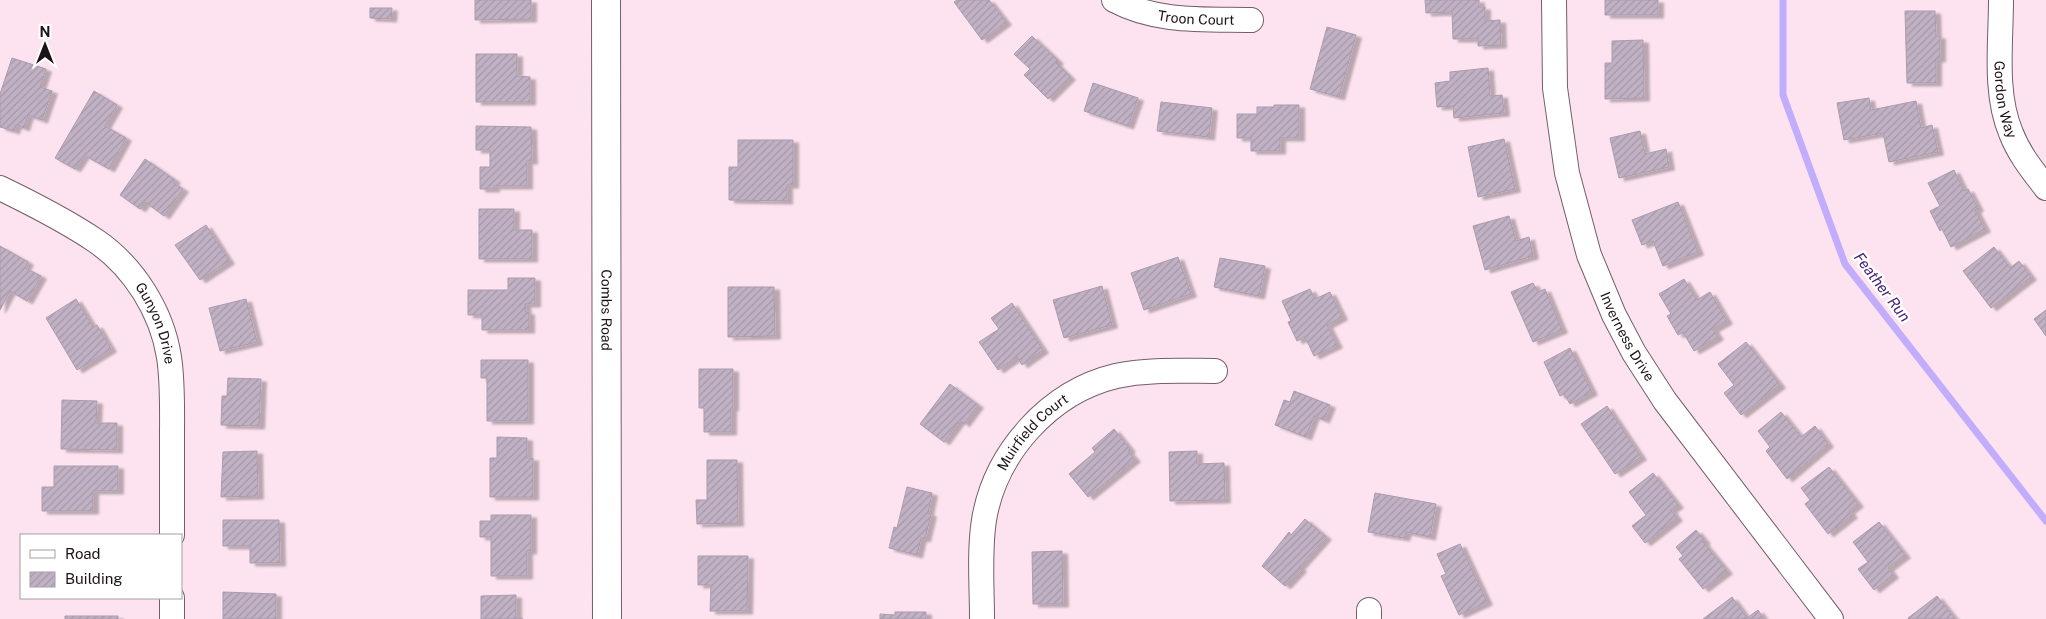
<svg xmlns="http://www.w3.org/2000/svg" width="2046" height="619" font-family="'Public Sans',sans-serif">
<defs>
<pattern id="building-hatch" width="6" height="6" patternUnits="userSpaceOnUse" patternTransform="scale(1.25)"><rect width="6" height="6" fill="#c1b1c4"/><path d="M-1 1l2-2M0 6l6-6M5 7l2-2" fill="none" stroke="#a597a8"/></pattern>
<filter id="shadow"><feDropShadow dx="5.5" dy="3" stdDeviation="1" flood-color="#0004"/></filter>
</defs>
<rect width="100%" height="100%" fill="#fde3ef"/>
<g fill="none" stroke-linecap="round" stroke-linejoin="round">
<!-- stream -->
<path stroke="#c1adfc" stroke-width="7" d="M1783 0V95L1845 264 2046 521"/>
</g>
<!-- building -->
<path fill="url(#building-hatch)" stroke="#ab9bae" filter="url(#shadow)" d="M475 0H531V19L475 20Z
M957 0H989L1006 22 982 40 954 2Z
M1425 0H1479V7H1485V21L1500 20 1501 45 1478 46V39H1453L1452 12 1426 13Z
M1605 0H1658V15H1605Z
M370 8H392L391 19 370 18Z
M1905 11H1935L1936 36H1940V59H1936V83H1907Z
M1327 27 1356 35 1339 97 1310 89Z
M1032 36 1058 61 1056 63 1070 77 1048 99 1024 75 1030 69 1014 54Z
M1643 40 1644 98 1605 99V63H1612V41Z
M476 54H517V76L530 77V102H476Z
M12 58 46 69 40 87 52 91 42 120 28 115 24 128 16 125 14 131 0 127V94Z
M1488 68 1490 96 1502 95 1504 113 1454 118 1453 106 1437 107 1435 83 1450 81V72Z
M1093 83 1138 98 1128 126 1084 111Z
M94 91 117 105 105 126 126 138 109 169 84 155 75 169 55 158Z
M1869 98 1871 110 1916 101 1921 128 1932 125 1938 152 1889 162 1883 133 1844 140 1837 103Z
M1161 102 1212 108 1209 137 1157 131Z
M1274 105H1299V138H1280V151H1251V138H1237V114H1257V107H1274Z
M476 126 531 127 532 161H527V186H494V189H480V167H490V150H476Z
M1640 131 1645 154 1666 149 1669 167 1619 178 1610 138Z
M1504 139 1515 189 1478 197 1468 147Z
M738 140H793V185H787V201L729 200V167H738Z
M145 159 175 180 173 183 183 189 164 216 145 202 140 209 120 195Z
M1954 170 1964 191 1968 189 1978 208 1975 210 1985 229 1951 247 1942 229 1940 231 1930 211 1940 206 1928 183Z
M1678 202 1698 252 1663 266 1653 241 1642 245 1632 220Z
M479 209H514V230H532V259H479Z
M1509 216 1516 241 1529 237 1533 256 1485 270 1473 226Z
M206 225 229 261 200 280 175 245Z
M0 246 28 262 25 268 41 276 27 301 10 291 0 310Z
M1994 247 2010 268 2019 261 2031 277 1991 308 1963 271Z
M1178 257 1191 294 1144 310 1131 273Z
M1220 258 1265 266 1259 296 1214 287Z
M508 278H535V304H525L526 312H529V330H482V315H468V290H508Z
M1684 279 1697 300 1710 292 1727 321 1713 329 1718 337 1694 351 1683 332 1678 335 1667 316 1671 314 1659 294Z
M1533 283 1538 292 1545 289 1562 330 1533 342 1511 292Z
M1102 286 1112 325 1064 338 1053 300Z
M728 287H774L775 336 728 337Z
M1310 289 1315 299 1330 292 1342 317 1327 325 1337 345 1314 356 1305 337 1297 341 1288 322 1291 321 1282 301Z
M76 299 93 327 97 325 111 349 77 370 46 318Z
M246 299 257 342 220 351 209 308Z
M1012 303 1043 350 1022 365 1017 357 998 370 979 342 999 329 991 318Z
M2046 310V336L2034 319Z
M1746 342 1780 385 1741 415 1724 393 1734 385 1718 364Z
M1570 348 1592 392 1570 404 1564 394 1560 396 1544 362Z
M481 360H528V421H487V378H481Z
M699 369H733V408H731V432H704V408H699Z
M228 378 261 379 259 426 221 425 222 396H227Z
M950 384 978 405 964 424 960 420 944 442 920 424Z
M1294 391 1330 405 1324 420 1314 416 1306 437 1275 425 1284 400 1290 402Z
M62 400 97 401 96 423H117V450L61 449Z
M1607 406 1641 457 1615 474 1581 424Z
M1781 412 1801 437 1815 426 1828 444 1787 479 1766 451 1770 447 1758 431Z
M1114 429 1130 449 1128 451 1135 459 1088 497 1069 474 1095 452 1092 448Z
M497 437 527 438V458H533V497H490V458H497Z
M257 451 258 496 221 497 223 452Z
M1197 451V464L1224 463 1225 500 1170 501 1169 452Z
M707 460H737L738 523 697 524 696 500H707Z
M54 466H118V491H93V511H42V487H54Z
M1829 467 1858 504 1849 511 1852 515 1828 534 1805 504 1810 500 1801 488Z
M1653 473 1678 505 1671 510 1677 518 1645 543 1632 526 1646 515 1629 492Z
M907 487 932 493 928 513 931 514 925 539 921 538 917 555 889 548 894 527 897 528Z
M1375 493 1436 504 1430 537 1406 532 1404 538 1368 532Z
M491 515H531V551H527V576H491V537H480V521H491Z
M1305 519 1326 537 1299 567 1301 569 1285 586 1262 566 1289 532 1291 535Z
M223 520H279L280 563H250V546H223Z
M1879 522 1905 555 1888 568 1893 575 1874 590 1858 569 1868 562 1853 542Z
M1696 530 1705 541 1703 542 1727 571 1703 589 1679 559 1683 556 1676 547Z
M1460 544 1487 602 1459 615 1441 576 1446 574 1437 554Z
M1062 551 1063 604H1033L1032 552Z
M698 556H748L747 611H710L711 585H698Z
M223 592 276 594V619H223Z
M516 595V618L523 619H481V596Z
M1937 596 1955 619H1909L1908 618Z
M1732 597 1747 618 1758 610 1764 619H1703Z
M895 612H926V619H880V614L895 615Z
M65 616H118V619H65Z"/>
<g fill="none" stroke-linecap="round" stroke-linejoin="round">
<!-- street casing -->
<g stroke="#735e69" stroke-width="26">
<g id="street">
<path id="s1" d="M1114 0C1157 23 1204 19 1251 20"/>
<path id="s2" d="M1554 0 1555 88 1567 173 1589 255 1614 315 1634 353 1665 401 1831 619"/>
<path id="s3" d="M2001 0C2001 43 1994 93 2011 133 2019 154 2033 171 2046 188"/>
<path id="s4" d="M0 188C31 203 68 222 96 241 134 267 162 312 169 357 173 383 172 410 172 437 172 470 172 502 172 535"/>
<path d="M172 598V619"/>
<path d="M1369 610V619"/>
<path id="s5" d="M982 619C982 586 979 552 984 520 995 453 1049 392 1116 376 1148 369 1182 371 1215 371"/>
</g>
</g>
<!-- secondary casing -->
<g stroke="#735e69" stroke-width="30">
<g id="secondary">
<path id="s6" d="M606 0 607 619"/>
</g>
</g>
<!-- street -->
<use href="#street" stroke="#fff" stroke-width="24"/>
<!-- secondary -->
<use href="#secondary" stroke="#fff" stroke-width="28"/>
</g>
<g text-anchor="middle" stroke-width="5" stroke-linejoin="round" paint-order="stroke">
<!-- street labels -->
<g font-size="14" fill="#1b1317" stroke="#fff">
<text dy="5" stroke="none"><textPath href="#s1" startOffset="85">Troon Court</textPath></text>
<text dy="5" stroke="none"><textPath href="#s3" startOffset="100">Gordon Way</textPath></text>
<text dy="5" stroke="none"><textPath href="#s6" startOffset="310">Combs Road</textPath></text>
<text dy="5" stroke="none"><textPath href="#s4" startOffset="214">Gunyon Drive</textPath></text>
<text dy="5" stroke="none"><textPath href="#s2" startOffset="349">Inverness Drive</textPath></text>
<text dy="5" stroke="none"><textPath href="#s5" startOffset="202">Muirfield Court</textPath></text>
</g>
<!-- water labels -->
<g font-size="15" font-style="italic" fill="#422079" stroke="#fff">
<text transform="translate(1882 287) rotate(53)" y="5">Feather Run</text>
</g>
</g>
<!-- legend -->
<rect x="20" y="534" width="162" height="65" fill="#ffffff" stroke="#a4a1a2"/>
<rect x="30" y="550" width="25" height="8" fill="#ffffff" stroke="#a4a1a2"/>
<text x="65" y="559" font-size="15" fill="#1b1317">Road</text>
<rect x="30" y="572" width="25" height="15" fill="url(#building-hatch)" stroke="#a4a1a2"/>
<text x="65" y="584" font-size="15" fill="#1b1317">Building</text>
<!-- north arrow -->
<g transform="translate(45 45)" stroke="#ffffff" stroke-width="4" paint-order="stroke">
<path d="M0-4L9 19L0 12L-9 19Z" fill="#1b1317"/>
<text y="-8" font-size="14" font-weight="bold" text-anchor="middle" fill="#1b1317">N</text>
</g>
</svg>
